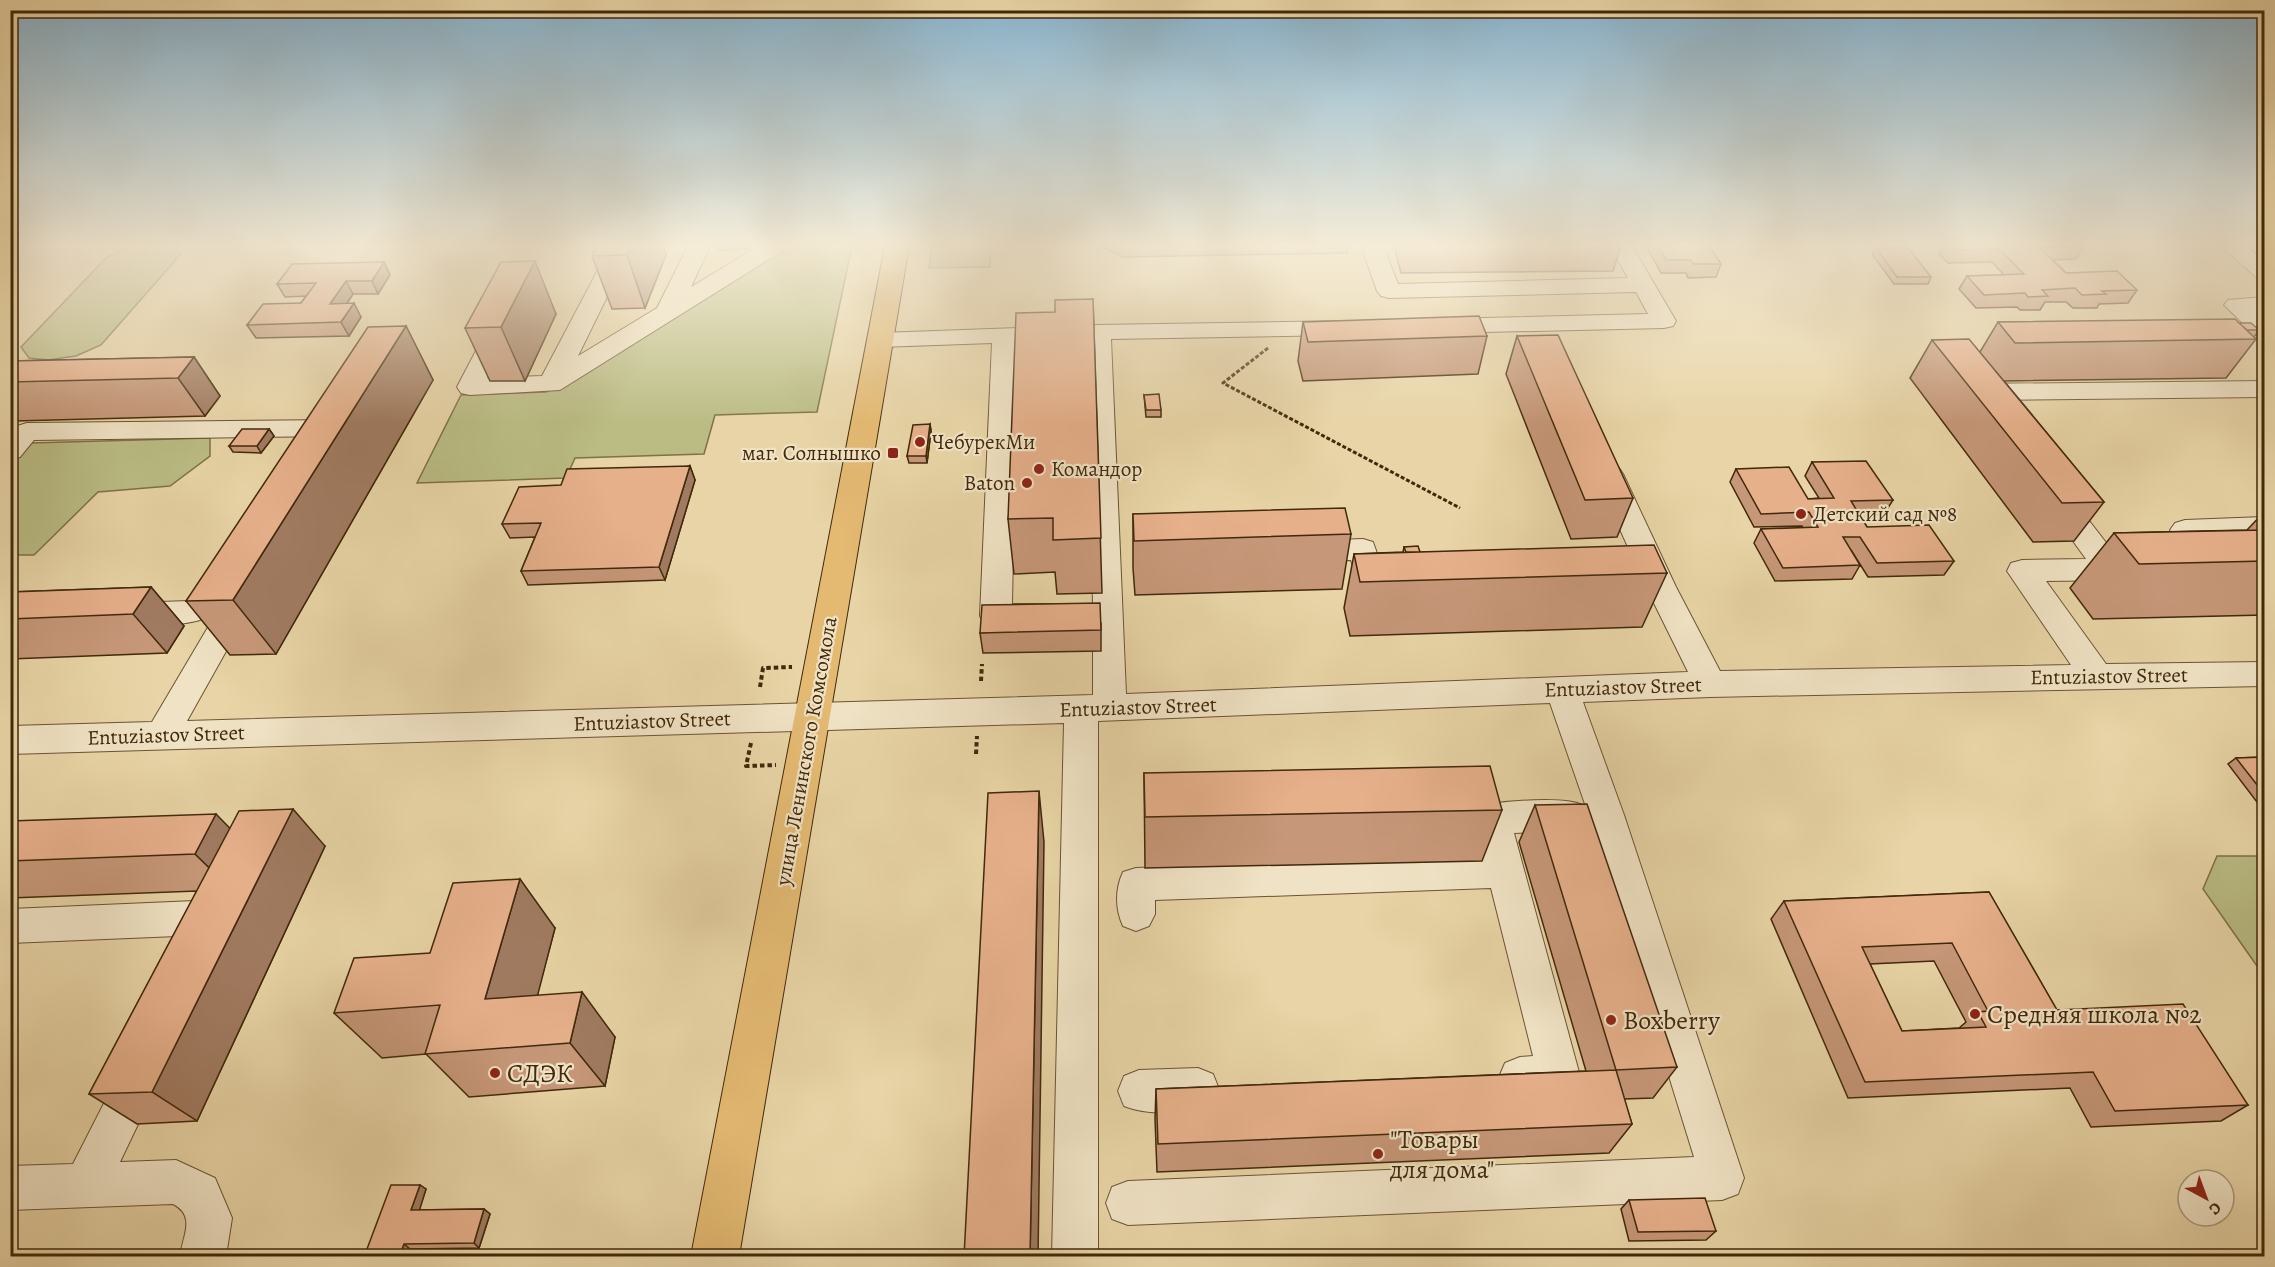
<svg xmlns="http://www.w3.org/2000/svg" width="2275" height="1267" font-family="Alegreya,serif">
<rect width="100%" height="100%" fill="#e8d4a6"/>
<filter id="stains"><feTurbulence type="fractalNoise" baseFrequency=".00333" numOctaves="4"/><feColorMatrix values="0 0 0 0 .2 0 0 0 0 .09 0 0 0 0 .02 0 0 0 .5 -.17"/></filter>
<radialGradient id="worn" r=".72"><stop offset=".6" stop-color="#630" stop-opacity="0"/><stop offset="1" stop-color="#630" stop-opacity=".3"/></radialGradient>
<!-- green -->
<path fill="#babc84" stroke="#7e7248" stroke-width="1.5" d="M132 246H177L180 255 101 345 76 356 48 360 29 358 21 347 107 257Z
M783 246H852L817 412 715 415 704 454 575 458 566 478 417 483 461 395 546 392Z
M932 246H991L990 267 929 268Z
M210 438V456L170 486 98 492 34 555H11V466L30 443Z
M2217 856H2264V976L2203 889Z"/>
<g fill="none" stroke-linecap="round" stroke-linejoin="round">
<!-- minor casing -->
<g stroke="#6b5432" stroke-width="2">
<path id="minor" d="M688 246H710L691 287 759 246H785L782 251 560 390 470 395 461 393 457 387 492 320 501 318 510 320 513 325 487 378 542 376 609 249 617 247 625 249 628 254 578 356 657 308Z
M1367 246H1392L1386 253 1398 284 1628 278 1610 246H1632L1676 321 1673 326 1664 328 1442 333 1433 331 1430 326 1433 321 1442 319 1648 314 1636 292 1389 298 1381 296 1377 291 1363 251Z
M2221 246H2246L2264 261V279L2256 277Z
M2264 297V311H2258L2264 318V337L2255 335 2224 305 2228 300Z
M1344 321 1353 323 1356 328 1353 333 1344 335 1111 339 1126 694 1688 672 1646 587 1595 474 1599 468 1609 465 1619 468 1623 474 1676 587 1720 671 2071 665 2007 571 2011 563 2022 560 2086 559 2042 498 2046 491 2056 488 2066 491 2118 558 2136 561 2140 569 2136 577 2125 580 2046 581 2106 664 2264 662V686L1710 697 1583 702 1624 815 1744 1178 1738 1194 1722 1200 1128 1225 1112 1219 1106 1203 1112 1187 1128 1181 1694 1157 1589 818 1585 827 1572 831 1514 833 1580 1076 1574 1090C1552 1099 1527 1100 1505 1091L1499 1077 1505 1063 1520 1057 1533 1056 1491 888 1155 900V914L1149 926 1136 931 1123 926C1115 909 1115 889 1123 872L1136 868 1483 856 1474 818 1479 807C1498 801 1570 795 1586 807L1550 703 1098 721V1256H1052L1064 723 10 754V726L152 722 227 595 238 592 249 595 253 603 187 721 1093 695V627H996L985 624 980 616 992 343 880 347 871 345 868 340 871 335 880 333 1098 325ZM1086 340 1093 604H1012L1017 342Z
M2264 381V397L1985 400 1975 403 1966 401 1960 392 1964 386 1973 384Z
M338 420 347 422 351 428 347 434 338 436 34 440 20 457 10 460V434L17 426 27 423Z
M2264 517V537L2209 539 2228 563 2224 570 2213 574 2202 570 2170 530 2175 523 2185 520Z
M1363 539 1373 542 1391 593 1387 601 1376 604 1365 601 1351 560 1306 561 1296 558 1291 551 1296 544 1306 541Z
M189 601 200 604 205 612 200 620C179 626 140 628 119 622L114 614 119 606 130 603Z
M218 900 231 905 237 917 228 936 215 941 201 935 10 943V909Z
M140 1056 155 1062 161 1076 120 1162 176 1160 215 1178 232 1218 226 1256H180C183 1235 196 1216 173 1204L10 1210V1166L73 1164 125 1062Z
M1198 1068 1213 1074 1219 1089 1213 1104C1188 1114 1149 1116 1124 1106L1118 1091 1124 1076 1139 1070Z"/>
</g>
<!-- major casing -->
<g stroke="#41290b" stroke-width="2">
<path id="major" d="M885 246H909L739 1256H691Z"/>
</g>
<!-- path-far1 -->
<path stroke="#41290b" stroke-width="3" stroke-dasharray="4 2" stroke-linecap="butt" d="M1268 348 1223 383 1460 508"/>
<!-- path -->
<path stroke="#41290b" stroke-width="4" stroke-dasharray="4.5 3" stroke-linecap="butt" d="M981 681 982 664
M760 687 763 668 792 667
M751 743 746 766 776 765
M976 754 977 736"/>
<!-- minor -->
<use href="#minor" fill="#f0e3c5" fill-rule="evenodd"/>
<!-- major -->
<use href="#major" fill="#e4ba73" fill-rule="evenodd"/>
</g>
<!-- wall -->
<path fill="#c69778" stroke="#41290b" stroke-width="1.5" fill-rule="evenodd" d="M597 246H663L666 255 645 308 612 309 592 256Z
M718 246H750L749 249 719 250Z
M1100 246H1348L1347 253 1123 257Z
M1395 246H1621L1613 271 1401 273 1395 250Z
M1646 246H1709L1721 264 1716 277 1688 278 1686 273H1661Z
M1938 246H2084L2076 259 2053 260 2066 273 2137 290 2128 303 2099 304 2097 308H2073L2066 302H2045L2040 310H2020L2017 307 1976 308 1959 289 1967 276 2004 275 1992 262 1948 263 1939 254 1942 250Z
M2247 246H2265V261Z
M1876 248 1931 277 1928 284H1894L1872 254Z
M384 262 390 275 378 294H353L347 303 361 317 349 336 256 338 247 325 301 303 306 296 285 297 277 284Z
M1093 299 1102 593 1057 594 1055 572 1014 574 1008 519 1055 312Z
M556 314 525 381H490L465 328Z
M1303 322 1487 336 1478 374 1303 381 1298 361Z
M1998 322 2239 323 2259 330 2254 337 2256 339 2226 378 2004 381 2104 502 2074 541 2033 542 1910 378 1932 340 1980 352Z
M406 326 433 380 276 654 230 655 186 601Z
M1517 336 1633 498 1617 537 1571 539 1506 374Z
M194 357 220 396 205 416 15 421 10 416V361Z
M1144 395 1161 410V417H1146Z
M930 424 931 431 927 463H909L907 456Z
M269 429 274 436 261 453 233 452 229 446Z
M1812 462 1893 500 1884 514H1859L1867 527 1954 561 1944 575 1868 577 1851 550 1860 565 1852 579 1775 581 1754 543 1761 529 1803 528 1802 526 1754 527 1730 482 1736 469 1808 499 1819 498 1805 476Z
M690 466 695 480 665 580 528 585 521 571 535 537 510 538 502 524 561 485Z
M2265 511V615L2093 619 2070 588 2114 533 2247 530Z
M1133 514 1351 534 1342 589 1135 595 1133 568Z
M1404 547 1420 552 1667 573 1642 627 1350 636 1344 608 1354 554 1403 552Z
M151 587 184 626 167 653 10 659V592Z
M1101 623V651L983 653 980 633Z
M2265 757V806H2260L2228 764 2236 758Z
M1144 773 1502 810 1482 861 1145 868Z
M1535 805 1677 1067 1653 1098 1624 1099 1632 1124 1609 1153 1157 1172 1155 1119 1156 1089 1586 1071 1519 842Z
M10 821 230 828 325 846 197 1121 137 1124 89 1094 197 891 10 898Z
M1989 892 2057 1010 2248 1105 2221 1121 2091 1127 2070 1088 1848 1098 1771 919 1784 901ZM1934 961 1966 1022 1959 1028 1902 1031 1870 964Z
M555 928 537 995 615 1037 605 1086 469 1097 426 1054 382 1058 334 1013 430 953Z
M420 1185 426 1189 419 1210 484 1209 490 1214 479 1248 410 1249 364 1257Z
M1629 1200 1716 1231 1706 1240 1629 1241 1621 1209Z"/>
<!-- shaded-wall -->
<path fill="#a17b61" stroke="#41290b" stroke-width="1.5" d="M631 246H663L666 255 645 308 627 255Z
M535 261 556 314 525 381 501 327Z
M384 262 390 275 378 294 372 281Z
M346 281 353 294 338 317 330 304Z
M354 303 361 317 349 336 341 322Z
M406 326 433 380 276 654 233 600Z
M194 357 220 396 205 416 178 378Z
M930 424 931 431 927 463 926 456Z
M269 429 274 436 261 453 257 446Z
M690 466 695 480 665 580 659 567Z
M151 587 184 626 167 653 133 614Z
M1039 791 1044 842 1038 1257H1030Z
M293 809 325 846 197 1121 152 1092Z
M216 814 252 851 232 890 195 854Z
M520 879 555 928 525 1044 485 999Z
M582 992 615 1037 605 1086 570 1043Z
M420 1185 426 1189 418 1215 411 1210Z
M484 1209 490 1214 479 1248 474 1243Z
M404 1244 410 1249 407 1257H399Z"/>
<!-- building -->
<path fill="#e6b08b" stroke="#41290b" stroke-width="1.5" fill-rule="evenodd" d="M597 246H631L627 255 592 256Z
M1658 246H1709L1721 264H1693L1691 260H1666Z
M1951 246H2084L2040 248 2066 273 2117 271 2137 290 2102 291 2106 294 2082 295 2075 288 2042 290 2048 296 2028 297 2025 293 1984 295 1967 276 2024 274 1999 249 1955 250Z
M1876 248H1908L1931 277H1897Z
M535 261 501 327 465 328 501 262Z
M384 262 372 281H346L330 304 354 303 341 322 247 325 263 304 301 303 316 283 277 284 292 264Z
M1093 299 1101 538 1053 540V518L1008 519 1016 313 1055 312V300Z
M1479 316 1487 336 1308 342 1303 322Z
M2235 319 2256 339 2015 343 1998 322Z
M2239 323H2251L2259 330H2247Z
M406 326 233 600 186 601 368 327Z
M1558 335 1633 498 1585 500 1517 336Z
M1969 339 2104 502 2062 503 1932 340Z
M194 357 178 378 10 382V361Z
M1159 394 1161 410H1146L1144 395Z
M930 424 926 456H907L913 425Z
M242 429H269L257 446H229Z
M1866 461 1893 500 1851 501 1867 527 1929 525 1954 561 1877 563 1860 537H1843L1860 565 1783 568 1761 529 1818 527 1809 512 1761 514 1736 469 1789 467 1808 499 1834 498 1812 462Z
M690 466 659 567 521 571 541 523 502 524 519 487 561 485 567 469Z
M1345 508 1351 534 1134 541 1133 514Z
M2265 530V561L2139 564 2114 533Z
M1654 545 1667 573 1360 582 1354 554Z
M1418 546 1420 552H1406L1404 547Z
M151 587 133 614 10 619V592Z
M1100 603 1101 630 980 633 982 605Z
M2265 757V795L2236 758Z
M1490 766 1502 810 1145 817 1144 773Z
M1039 791 1030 1257H964L988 793Z
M1587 804 1677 1067 1616 1070 1535 805Z
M293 809 152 1092 89 1094 239 811Z
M216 814 195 854 10 861V821Z
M520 879 485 999 582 992 570 1043 425 1054 440 1005 334 1013 354 958 430 953 453 883Z
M1989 892 2057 1010 2183 1004 2248 1105 2115 1111 2093 1072 1865 1082 1784 901ZM1952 943 1988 1011 1978 1012 1986 1027 1902 1031 1862 947Z
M1616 1070 1632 1124 1158 1144 1156 1089Z
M391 1185H420L411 1210 484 1209 474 1243 404 1244 399 1257H364Z
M1705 1198 1716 1231 1638 1232 1629 1200Z"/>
<!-- sky -->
<linearGradient id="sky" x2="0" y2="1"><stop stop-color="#88b5d1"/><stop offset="0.58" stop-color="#f5ecd7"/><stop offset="1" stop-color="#f5ecd7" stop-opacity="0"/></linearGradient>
<rect width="2275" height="423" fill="url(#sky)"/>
<!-- markers -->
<g fill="#8f2418" stroke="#f0e3c5" stroke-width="2">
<circle cx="920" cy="442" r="6"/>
<rect x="887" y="447" width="12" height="12" rx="3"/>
<circle cx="1039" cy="469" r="6"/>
<circle cx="1027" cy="483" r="6"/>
<circle cx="1801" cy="514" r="6"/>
<circle cx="1975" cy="1014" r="6"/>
<circle cx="1611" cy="1020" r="6"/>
<circle cx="495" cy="1073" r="6"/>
<circle cx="1378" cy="1154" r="6"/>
</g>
<g text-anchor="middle" stroke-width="4.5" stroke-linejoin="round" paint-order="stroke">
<!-- poi labels -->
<g font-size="21" fill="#41290b" stroke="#f0e3c5" text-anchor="start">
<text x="932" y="449">ЧебурекМи</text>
<text x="881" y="460" text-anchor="end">маг. Солнышко</text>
<text x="1051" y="476">Командор</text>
<text x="1015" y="490" text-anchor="end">Baton</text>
<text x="1813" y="521">Детский сад №8</text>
</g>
<!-- street labels -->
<g font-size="21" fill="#41290b" stroke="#f0e3c5">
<text transform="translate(2109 676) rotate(-1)" y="7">Entuziastov Street</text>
<text transform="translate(1623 687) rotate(-2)" y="7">Entuziastov Street</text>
<text transform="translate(1138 707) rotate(-2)" y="7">Entuziastov Street</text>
<text transform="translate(652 721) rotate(-2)" y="7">Entuziastov Street</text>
<text transform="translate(166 735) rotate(-2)" y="7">Entuziastov Street</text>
<text transform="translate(806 751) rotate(-80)" y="7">улица Ленинского Комсомола</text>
</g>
<!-- near-poi labels -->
<g font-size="26" fill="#41290b" stroke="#f0e3c5" text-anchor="start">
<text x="1987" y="1023">Средняя школа №2</text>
<text x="1623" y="1029">Boxberry</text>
<text x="507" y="1082">СДЭК</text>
<text x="1390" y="1148">"Товары<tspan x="1390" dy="30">для дома"</tspan></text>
</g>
</g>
<!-- margin -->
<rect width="2275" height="1267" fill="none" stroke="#e8d4a6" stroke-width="36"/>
<rect x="12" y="12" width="2251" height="1243" fill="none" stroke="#41290b" stroke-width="3"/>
<rect x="18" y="18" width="2239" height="1231" fill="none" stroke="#41290b" stroke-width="1.5"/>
<!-- north arrow -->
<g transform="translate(2206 1198) rotate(139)"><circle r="28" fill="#f0e3c5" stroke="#aa997b" stroke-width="1.5"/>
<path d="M0-4.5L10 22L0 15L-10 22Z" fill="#8f2418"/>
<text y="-9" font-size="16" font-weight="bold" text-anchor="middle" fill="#41290b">С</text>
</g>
<rect width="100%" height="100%" filter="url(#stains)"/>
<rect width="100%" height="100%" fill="url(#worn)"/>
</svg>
